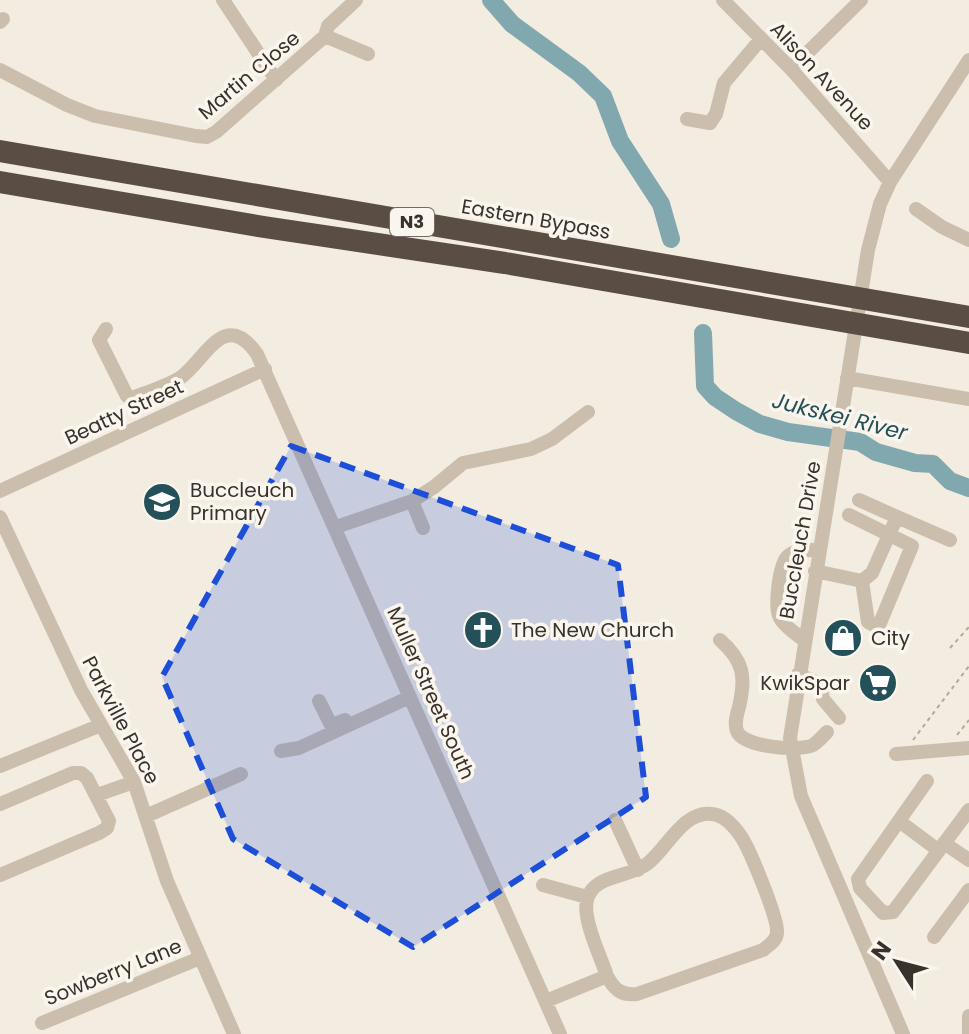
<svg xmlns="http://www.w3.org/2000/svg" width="969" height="1034" font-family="Poppins,sans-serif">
<rect width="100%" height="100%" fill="#f3ece1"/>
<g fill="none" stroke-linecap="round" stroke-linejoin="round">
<!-- river -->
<path stroke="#81a8ae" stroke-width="18" d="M491 0 512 24 579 73 603 96 620 141 661 204 671 239
M703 333 705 386 715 397 736 411 760 424 788 432 860 442 876 452 915 463 933 464 950 481 969 488"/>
<!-- path -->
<path stroke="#b6a897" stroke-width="2" stroke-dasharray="4 4" stroke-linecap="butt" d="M950 648 969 627
M957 735 969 720
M913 740 969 666"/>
<!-- minor -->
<path stroke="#cbbead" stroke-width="14" d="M223 0 276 80
M723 0 791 69 890 182
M0 22 3 19
M325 36 328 26 356 0
M791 69 861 0
M0 70 67 105 95 116 196 136 207 137 216 132 325 36 368 54
M687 119 710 123 716 114 724 83 761 39
M916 209 942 227 969 240
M106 329 99 340 127 396 132 398C147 392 166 387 180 378 205 361 224 307 257 354L560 1034
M847 378 969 399
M0 491 265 369
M412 501 423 528
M849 515 912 546 880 623 876 626 868 622 862 581
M0 517 81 690 134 782 167 881 234 1034
M897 517 950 540
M336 527 412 501 434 487 463 463 531 449 552 439 588 412
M815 571 862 581 872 573 897 517 859 500
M720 640C744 661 746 677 739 707 737 714 734 723 737 731 743 747 798 752 813 745 818 742 823 736 827 732
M804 640C796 634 785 627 780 618 774 608 779 564 788 556 795 549 809 550 819 550
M798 674 820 684 823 699 839 718
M319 701 330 723 333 725 345 720
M281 751 299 748 410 697
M896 754 969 748
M0 766 101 725
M927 781 858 879 860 888 883 913 893 912 969 810
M97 795 134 782
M0 804 73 773H81L87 778 109 821 107 828 99 833 0 875
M146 816 241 774
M615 820 638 870
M899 821 938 850
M944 843 969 860
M543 885 587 897
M934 937 969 890
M546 1001 607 976C614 989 621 996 637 994L763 950C769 945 777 941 777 932 778 918 749 847 740 835 733 825 724 815 712 814 683 810 667 849 647 864 629 878 593 874 587 900 582 919 601 957 607 976
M42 1023 200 958
M903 1034 801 796 790 738 868 250 880 204 890 182 969 60
M969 1034V1016"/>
<!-- highway -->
<path stroke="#5a4d43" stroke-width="22" d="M0 151 969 317
M0 182 264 227 505 263 969 343"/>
</g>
<!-- marked area -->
<path fill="#1d4ed8" fill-opacity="0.2" stroke="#1d4ed8" stroke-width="6" stroke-dasharray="16 10" stroke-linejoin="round" d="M291 446 618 565 646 797 413 947 233 839 162 677Z"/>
<!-- icons -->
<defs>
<g id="school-disc" transform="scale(2)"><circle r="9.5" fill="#235059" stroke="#faf6ee"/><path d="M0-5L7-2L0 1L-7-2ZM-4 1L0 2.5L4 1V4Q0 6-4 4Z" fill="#fff"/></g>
<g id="church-disc" transform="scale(2)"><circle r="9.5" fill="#235059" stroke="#faf6ee"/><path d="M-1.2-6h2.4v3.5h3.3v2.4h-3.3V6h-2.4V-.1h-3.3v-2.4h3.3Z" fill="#fff"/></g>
<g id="shop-disc" transform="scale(2)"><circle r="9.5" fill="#235059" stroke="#faf6ee"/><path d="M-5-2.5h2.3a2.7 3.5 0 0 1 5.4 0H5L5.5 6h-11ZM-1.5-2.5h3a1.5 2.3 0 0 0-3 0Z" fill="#fff"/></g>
<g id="supermarket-disc" transform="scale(2)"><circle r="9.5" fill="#235059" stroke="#faf6ee"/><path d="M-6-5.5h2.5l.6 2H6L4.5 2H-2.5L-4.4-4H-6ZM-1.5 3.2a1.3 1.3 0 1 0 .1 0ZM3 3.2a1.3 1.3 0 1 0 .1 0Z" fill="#fff"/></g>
</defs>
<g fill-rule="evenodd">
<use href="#school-disc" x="162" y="502"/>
<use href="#church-disc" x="483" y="630"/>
<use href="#shop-disc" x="843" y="638"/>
<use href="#supermarket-disc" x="878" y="683"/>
</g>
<g text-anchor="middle" stroke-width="7" stroke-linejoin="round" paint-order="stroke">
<!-- shield labels -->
<rect fill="#faf6ee" stroke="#736c66" stroke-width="2" x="390" y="208" width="44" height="28" rx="6"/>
<g font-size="18" font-weight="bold" fill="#39312b">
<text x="412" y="228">N3</text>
</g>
<!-- street labels -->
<g font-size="20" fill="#39312b" stroke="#faf6ee">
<text transform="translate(249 75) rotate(-40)" y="7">Martin Close</text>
<text transform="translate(822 76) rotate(47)" y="7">Alison Avenue</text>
<text transform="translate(536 219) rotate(10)" y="7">Eastern Bypass</text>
<text transform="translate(124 412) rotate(-25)" y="7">Beatty Street</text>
<text transform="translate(800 540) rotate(-80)" y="7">Buccleuch Drive</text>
<text transform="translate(431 693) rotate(66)" y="7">Muller Street South</text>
<text transform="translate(121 720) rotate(62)" y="7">Parkville Place</text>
<text transform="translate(113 972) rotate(-22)" y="7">Sowberry Lane</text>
</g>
<!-- poi labels -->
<g font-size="20" fill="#39312b" stroke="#faf6ee" text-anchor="start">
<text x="190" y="497">Buccleuch<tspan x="190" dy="23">Primary</tspan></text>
<text x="511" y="637">The New Church</text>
<text x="871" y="645">City</text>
<text x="850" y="690" text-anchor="end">KwikSpar</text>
</g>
<!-- water labels -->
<g font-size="22" font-style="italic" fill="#235059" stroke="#faf6ee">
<text transform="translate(840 416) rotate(14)" y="8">Jukskei River</text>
</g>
</g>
<!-- north arrow -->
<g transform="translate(897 962) rotate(306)" stroke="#faf6ee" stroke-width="6" paint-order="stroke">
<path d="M0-6L14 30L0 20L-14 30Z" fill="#39312b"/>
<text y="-12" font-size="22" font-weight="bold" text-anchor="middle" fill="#39312b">N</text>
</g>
</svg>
